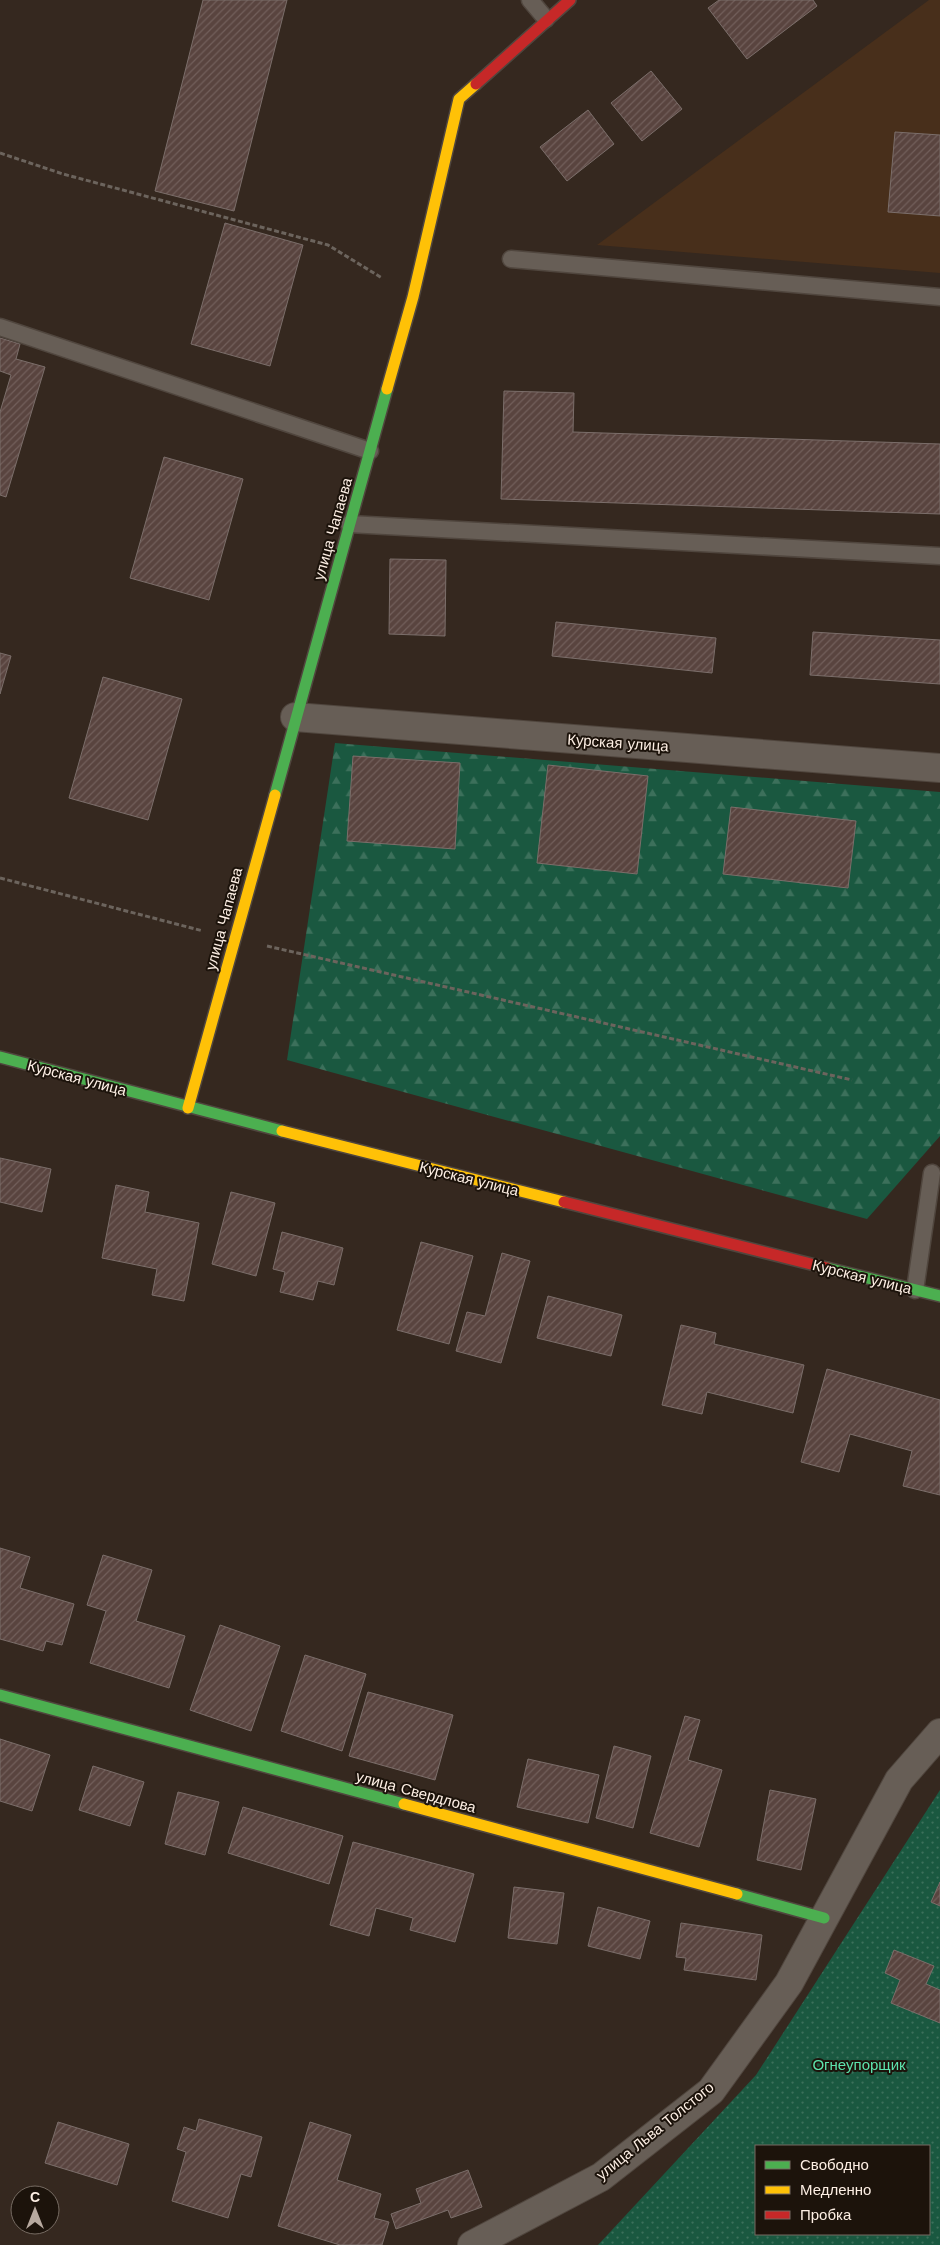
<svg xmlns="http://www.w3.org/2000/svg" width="940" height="2245" font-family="'Work Sans',sans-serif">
<defs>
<pattern id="forest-firs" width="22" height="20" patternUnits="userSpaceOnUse" patternTransform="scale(1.25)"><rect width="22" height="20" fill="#1a5840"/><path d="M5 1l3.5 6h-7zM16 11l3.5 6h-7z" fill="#3c705b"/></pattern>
<pattern id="garden-dots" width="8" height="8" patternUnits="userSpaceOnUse" patternTransform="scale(1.25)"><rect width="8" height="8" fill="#1a5840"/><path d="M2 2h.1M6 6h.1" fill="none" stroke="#3c705b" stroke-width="1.8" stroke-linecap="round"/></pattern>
<pattern id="building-hatch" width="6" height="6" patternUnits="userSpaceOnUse" patternTransform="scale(1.25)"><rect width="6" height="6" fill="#59443f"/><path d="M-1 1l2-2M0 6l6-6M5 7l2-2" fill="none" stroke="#725f5b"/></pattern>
</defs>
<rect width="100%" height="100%" fill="#35281f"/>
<!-- built -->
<path fill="#482f1b" d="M929 0H940V273L597 245Z"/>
<!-- forest -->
<path fill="url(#forest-firs)" d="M335 743 940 792V1136L867 1219 287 1060Z"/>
<!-- garden -->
<path fill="url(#garden-dots)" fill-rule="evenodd" d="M940 1790V2245H598L756 2075ZM756 2146H929V2234H756Z"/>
<!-- building -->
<path fill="url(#building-hatch)" stroke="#7b6e6a" d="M203 0H287L234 211 155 191Z
M719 0H813L817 6 747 59 708 8Z
M651 71 682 109 642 141 611 103Z
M588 110 614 144 567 181 540 147Z
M895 132 940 135V216L888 212Z
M225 223 303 245 270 366 191 344Z
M0 338 20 344 16 359 45 367 6 497 0 495V412L11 375 0 371Z
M504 391 574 393 573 432 940 444V514L501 499Z
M164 457 243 479 209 600 130 578Z
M390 559 446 560 445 636 389 634Z
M556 622 716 638 712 673 552 656Z
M813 632 940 640V684L810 675Z
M0 653 11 656 0 694Z
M103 677 182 699 148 820 69 798Z
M353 756 460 763 455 849 347 841Z
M548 765 648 776 637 874 537 863Z
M731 807 856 821 848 888 723 874Z
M0 1158 51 1169 42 1212 0 1202Z
M116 1185 149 1192 145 1212 199 1223 184 1301 152 1295 157 1269 102 1258Z
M231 1192 275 1203 256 1276 212 1264Z
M282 1232 343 1248 334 1285 318 1281 313 1300 280 1292 285 1272 273 1269Z
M421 1242 473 1256 449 1344 397 1330Z
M502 1253 530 1261 501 1363 456 1351 467 1312 485 1316Z
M548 1296 622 1315 611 1356 537 1338Z
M681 1325 716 1333 714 1344 804 1365 793 1413 707 1392 702 1414 662 1405Z
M827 1369 940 1400V1495L903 1486 912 1451 850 1434 839 1472 801 1462Z
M0 1548 30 1557 20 1588 74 1604 62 1645 46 1641 43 1651 0 1639Z
M103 1555 152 1570 136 1621 185 1636 169 1688 90 1663 106 1611 87 1605Z
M220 1625 280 1646 251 1731 190 1710Z
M305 1655 366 1674 342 1751 281 1731Z
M368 1692 453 1715 435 1780 349 1756Z
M685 1716 700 1720 688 1760 722 1770 699 1847 650 1833Z
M0 1739 50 1755 32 1811 0 1801Z
M614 1746 651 1756 633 1828 596 1818Z
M528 1759 599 1775 588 1823 517 1807Z
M93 1766 144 1782 130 1826 79 1810Z
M770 1790 816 1799 801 1870 757 1860Z
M178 1792 219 1802 205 1855 165 1844Z
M243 1807 343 1836 329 1884 228 1853Z
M353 1842 474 1874 455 1942 410 1930 413 1918 376 1908 369 1936 330 1925Z
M940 1882V1906L931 1902Z
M514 1887 564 1893 557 1944 508 1938Z
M598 1907 650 1921 640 1959 588 1946Z
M681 1923 762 1935 756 1980 684 1970 686 1958 676 1957Z
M894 1950 934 1966 926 1984 940 1990V2023L891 2003 900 1980 885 1973Z
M199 2119 262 2137 251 2177 241 2174 228 2218 172 2201 186 2152 177 2149 184 2127 196 2131Z
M58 2122 129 2144 117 2185 45 2163Z
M310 2122 351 2135 337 2180 381 2194 374 2218 389 2222 382 2245H340L278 2226Z
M468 2170 482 2207 451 2218 448 2210 396 2229 391 2214 421 2203 416 2189Z"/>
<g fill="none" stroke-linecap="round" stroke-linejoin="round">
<!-- lane casing -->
<g stroke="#50463e" stroke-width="19">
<path id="lane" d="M530 0 546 19
M511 259 940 297
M0 327 370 451
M349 524 940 556
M915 1290 932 1173"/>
</g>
<!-- street casing -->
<g stroke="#50463e" stroke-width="30">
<path id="street" d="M295 717 940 768
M472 2245 601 2177 711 2091 789 1983 899 1780 940 1733"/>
</g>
<!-- fast casing -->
<g stroke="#50463e" stroke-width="14">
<path id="fast" d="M275 795 387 389
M0 1057 282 1131
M827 1268 940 1296
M0 1695 404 1804
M737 1894 824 1918"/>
</g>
<!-- slow casing -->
<g stroke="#50463e" stroke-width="14">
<path id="slow" d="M387 389 413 297 459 99 476 84
M188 1108 275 795
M282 1131 564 1202
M404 1804 737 1894"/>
</g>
<!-- jam casing -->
<g stroke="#50463e" stroke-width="14">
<path id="jam" d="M476 84 570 0
M564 1202 827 1268"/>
</g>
<!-- path -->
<path stroke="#6c645d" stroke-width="3" stroke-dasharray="5 2.5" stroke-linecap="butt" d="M0 153 63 174 328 245 382 278
M0 878 203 931
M267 946 852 1080"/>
<!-- lane -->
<use href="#lane" stroke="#675e56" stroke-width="16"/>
<!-- street -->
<use href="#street" stroke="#675e56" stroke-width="28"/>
<!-- fast -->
<use href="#fast" stroke="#4caf50" stroke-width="11"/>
<!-- slow -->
<use href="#slow" stroke="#ffc107" stroke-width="11"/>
<!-- jam -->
<use href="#jam" stroke="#c62828" stroke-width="11"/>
</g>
<g text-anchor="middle" stroke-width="4" stroke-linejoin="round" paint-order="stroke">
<!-- street labels -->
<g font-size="15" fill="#fdefe4" stroke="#1c130b">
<text transform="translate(333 529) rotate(-74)" y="5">улица Чапаева</text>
<text transform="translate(618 743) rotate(4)" y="5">Курская улица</text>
<text transform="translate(224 919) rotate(-75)" y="5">улица Чапаева</text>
<text transform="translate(77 1078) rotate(15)" y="5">Курская улица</text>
<text transform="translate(469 1179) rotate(14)" y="5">Курская улица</text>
<text transform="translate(862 1277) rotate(14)" y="5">Курская улица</text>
<text transform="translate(416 1792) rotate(15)" y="5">улица Свердлова</text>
<text transform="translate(655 2131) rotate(-39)" y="5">улица Льва Толстого</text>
</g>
<!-- park labels -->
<g font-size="15" fill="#5de3ad" stroke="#1c130b">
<text x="859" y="2070">Огнеупорщик</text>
</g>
</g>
<!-- legend -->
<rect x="755" y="2145" width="175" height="90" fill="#1c130b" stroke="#766b62"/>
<rect x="765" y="2161" width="25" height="8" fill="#4caf50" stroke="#766b62"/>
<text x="800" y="2170" font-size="15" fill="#fdefe4">Свободно</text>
<rect x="765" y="2186" width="25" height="8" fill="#ffc107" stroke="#766b62"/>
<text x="800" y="2195" font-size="15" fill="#fdefe4">Медленно</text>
<rect x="765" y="2211" width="25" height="8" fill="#c62828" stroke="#766b62"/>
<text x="800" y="2220" font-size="15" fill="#fdefe4">Пробка</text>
<!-- north arrow -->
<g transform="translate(35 2210)"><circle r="24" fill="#1c130b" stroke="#766b62"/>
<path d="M0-4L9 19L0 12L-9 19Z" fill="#b7a99f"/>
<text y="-8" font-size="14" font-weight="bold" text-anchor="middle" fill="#fdefe4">С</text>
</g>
</svg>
